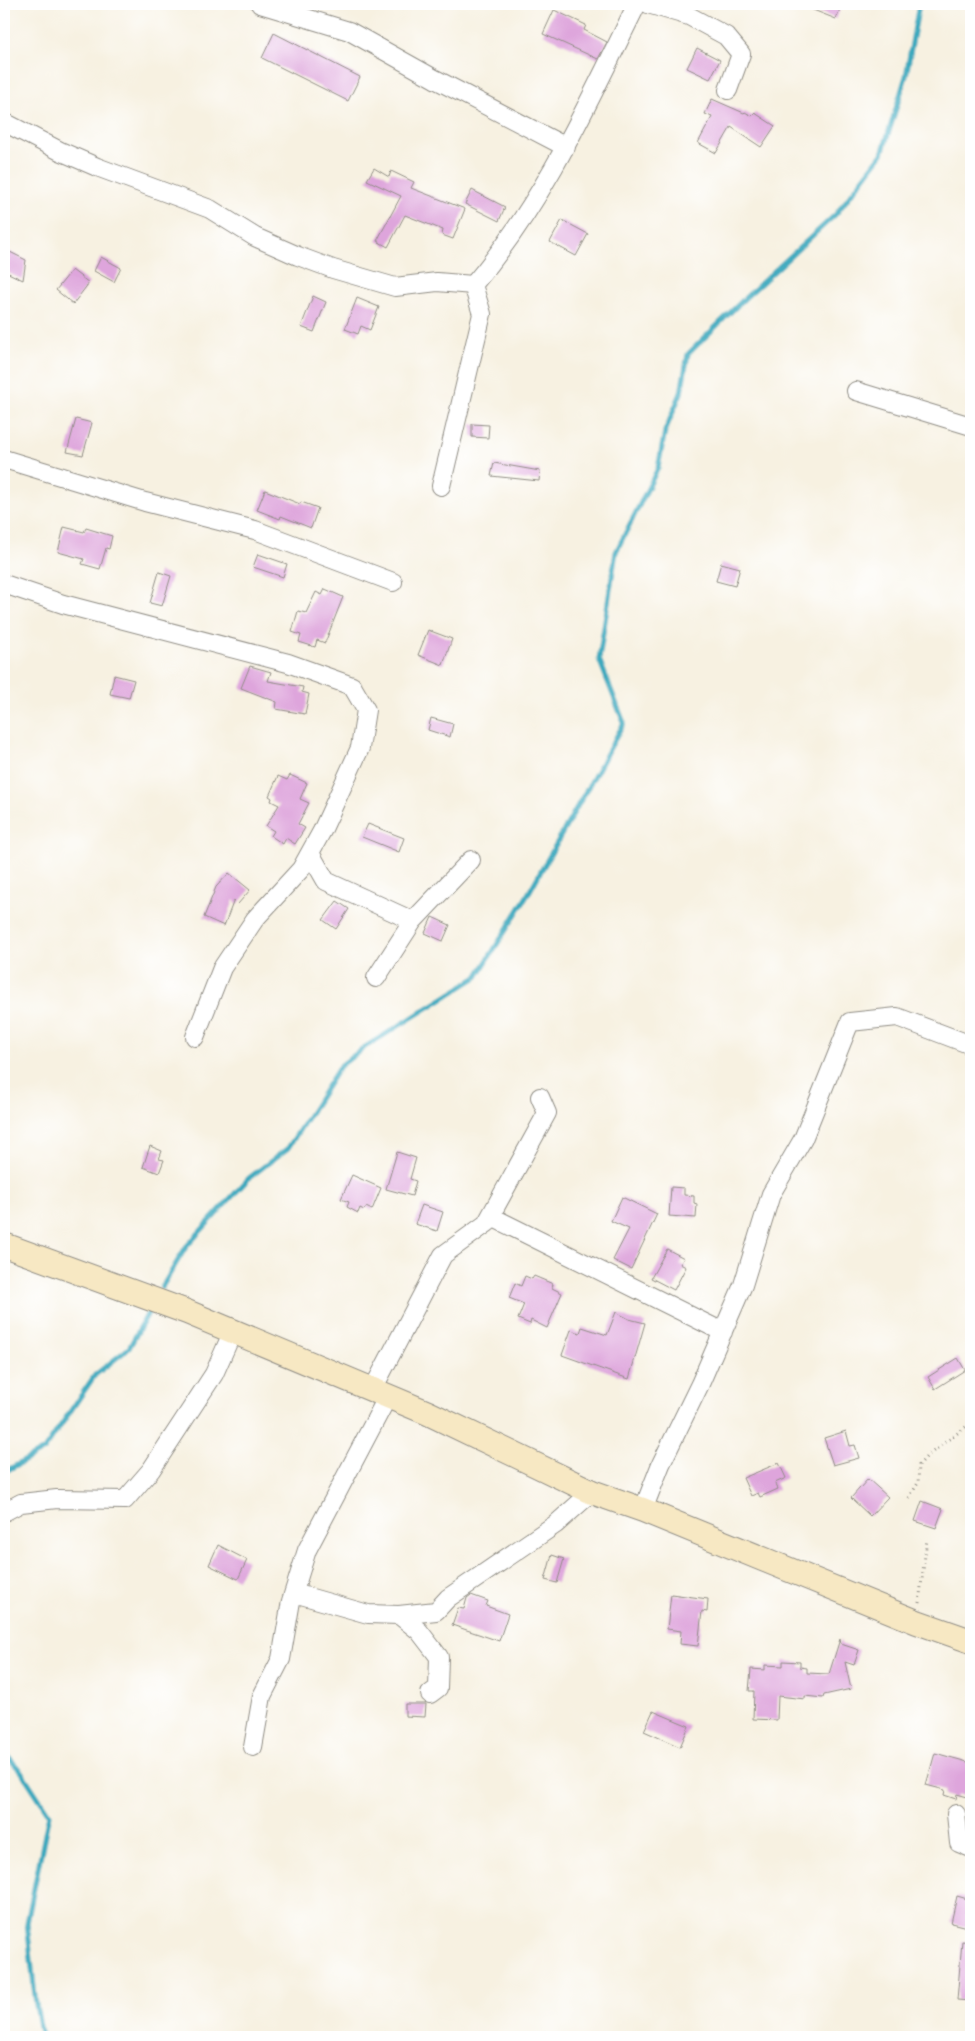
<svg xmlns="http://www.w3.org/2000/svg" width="975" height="2041" font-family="'IM FELL English',serif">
<rect width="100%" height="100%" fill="#fff"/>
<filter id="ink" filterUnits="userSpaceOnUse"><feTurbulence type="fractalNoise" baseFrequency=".02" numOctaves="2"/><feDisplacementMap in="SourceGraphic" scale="10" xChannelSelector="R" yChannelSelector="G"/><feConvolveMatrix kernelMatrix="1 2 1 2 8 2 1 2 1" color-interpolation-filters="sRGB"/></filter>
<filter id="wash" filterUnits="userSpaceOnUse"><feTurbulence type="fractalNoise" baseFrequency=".0096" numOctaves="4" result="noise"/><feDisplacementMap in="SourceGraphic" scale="20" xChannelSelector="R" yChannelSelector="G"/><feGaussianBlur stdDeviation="1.12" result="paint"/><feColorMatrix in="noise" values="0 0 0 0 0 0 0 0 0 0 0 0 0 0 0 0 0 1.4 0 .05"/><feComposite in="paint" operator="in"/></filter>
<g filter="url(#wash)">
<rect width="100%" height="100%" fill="#f7f1e1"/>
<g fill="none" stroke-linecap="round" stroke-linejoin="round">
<!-- stream -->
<path stroke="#3ea9be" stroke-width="5" d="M162 1287 186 1247 249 1178 288 1148 340 1066 365 1047 477 977 527 896 624 723 599 659 616 552 658 468 665 431 681 393 688 354 745 298 836 214 882 154 906 76 919 4
M4 1472 44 1450 95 1375 129 1348 148 1313
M4 1753 21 1771 49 1814 27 1923 36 2005 42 2037"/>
</g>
<g id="blocks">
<!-- building -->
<path fill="#dea5dc" d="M798 4H842L836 19Z
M554 10 586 25 584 30 607 42 598 59 543 34Z
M274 33 360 77 348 101 262 58Z
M697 48 720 60 710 79 687 68Z
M712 99 744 113 745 112 752 116 755 113 775 126 761 147 731 127 716 153 698 143 712 117 705 114Z
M374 168 389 177 391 171 414 182 411 188 465 209 453 239 442 235 443 230 405 215 388 247 377 241 401 196 367 180Z
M472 190 505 207 499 221 465 204Z
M562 220 588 234 576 256 550 242Z
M4 249 26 260 23 280 4 271Z
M101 257 121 268 114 282 94 271Z
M72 270 89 283 73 304 56 290Z
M313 296 326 302 314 332 301 327Z
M357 298 379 307 370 330 361 326 358 334 345 329Z
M76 419 92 423 83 455 67 452Z
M472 424 489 425 488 438 472 437Z
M494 463 540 471 539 481 491 476Z
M265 490 300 504 301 502 318 508 311 528 281 516 280 519 257 510Z
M64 527 84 532 86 528 112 536 109 549 106 548 100 569 82 564 84 559 58 552Z
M258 554 287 564 283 577 253 567Z
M721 563 740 568 735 586 716 581Z
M159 572 171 576 162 606 150 603Z
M325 589 343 597 325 643 317 640 315 647 299 642 301 635 292 632 298 611 306 613 316 592 322 595Z
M428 630 452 639 443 665 418 655Z
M250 666 271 672 268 681 303 687 302 692 309 694 305 714 276 709 277 702 241 688Z
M114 675 134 680 129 698 110 694Z
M431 718 453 724 450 737 428 730Z
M290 775 307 783 300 799 309 803 298 824 305 828 295 844 286 838 283 844 271 836 274 831 266 826 279 805 271 801 272 798 269 796 278 776 287 780Z
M368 824 404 838 399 852 362 837Z
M229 873 250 890 238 904 234 900 224 926 204 917 216 887Z
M337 901 349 909 336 929 323 920Z
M432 917 450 925 443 941 425 933Z
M150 1146 162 1151 159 1159 164 1160 159 1173 143 1167Z
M397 1152 416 1158 410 1179 416 1181 412 1196 386 1189Z
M352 1175 381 1188 372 1210 366 1207 364 1210 360 1208 358 1213 347 1207 349 1202 341 1199Z
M671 1187 684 1188V1195L694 1196V1203L697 1204 696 1218 669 1216Z
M622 1197 657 1214 631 1269 613 1260 629 1229 611 1221Z
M422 1205 443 1212 437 1231 415 1224Z
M667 1249 684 1258 680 1264 686 1267 674 1290 651 1278Z
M525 1276 532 1279 534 1276 553 1284 552 1288 562 1293 547 1328 531 1320 530 1324 518 1319 524 1304 509 1298 515 1283 521 1286Z
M616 1312 629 1319 645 1323 629 1379 562 1355 571 1330 580 1333 582 1327 607 1335Z
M958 1358 965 1370 935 1389 928 1377Z
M846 1431 850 1446 855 1445 859 1458 833 1465 824 1438Z
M779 1463 786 1478 775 1483 778 1489 760 1497 758 1493 751 1496 743 1478Z
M868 1479 888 1497 870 1516 851 1498Z
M922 1501 943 1509 936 1528 915 1521Z
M218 1545 247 1560 238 1579 209 1565Z
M552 1555 564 1559 557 1583 545 1580Z
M671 1594 708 1599 707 1612 702 1611 698 1646 680 1644 681 1631 667 1629Z
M471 1595 488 1601 486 1606 508 1614 499 1641 452 1625 458 1608 464 1609 467 1598Z
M840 1639 841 1644 859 1650 854 1665 845 1662 851 1689 824 1695 823 1698 805 1696V1699L778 1696 777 1720 753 1719 754 1691H749L751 1669 765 1670V1665L783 1666V1661L800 1662V1667L807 1668V1673L829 1674Z
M405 1704H426L425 1717 405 1716Z
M653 1711 689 1726 680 1747 644 1731Z
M935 1753 971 1763V1798L957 1794 956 1799 944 1795 945 1790 926 1785Z
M957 1896 971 1900V1928L951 1923Z
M962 1941 971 1942V2001L957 2000Z"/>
</g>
</g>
<g filter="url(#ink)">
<use href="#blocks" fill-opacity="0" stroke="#918e86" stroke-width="1"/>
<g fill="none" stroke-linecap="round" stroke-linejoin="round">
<!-- street casing -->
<g stroke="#918e86" stroke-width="20">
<path id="street" d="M260 4 349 31 435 79 566 147
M648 4 689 16 726 36 741 54 728 90
M4 122 60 151 97 167 210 209 255 237 298 256 333 269 395 287 437 282 473 285C544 202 589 101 637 4
M856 391 971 426
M4 459 145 502 255 530 393 582
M441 486 482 314 473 285
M4 584 63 604 288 663 352 686 366 710 360 748 322 831 301 869 255 919 222 968 195 1037
M310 853 326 881 413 921
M376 978 413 921 471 860
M486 1224 547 1113 540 1097
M373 1389 443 1255 494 1218 723 1332
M643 1510 661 1464 700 1384 743 1285 771 1194 803 1139 850 1022 897 1017 971 1045
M4 1512 21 1503 57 1499 125 1500 151 1470 214 1374 233 1331
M294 1593 368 1614 399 1615 436 1611 448 1598 556 1524 592 1492
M399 1615 419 1631 439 1657 438 1688 430 1694
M253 1747 262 1696 281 1659 291 1601 307 1550 388 1396
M956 1814 959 1843 971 1848"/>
</g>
<!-- secondary casing -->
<g stroke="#918e86" stroke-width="26">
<path id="secondary" d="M4 1245 187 1312 428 1413 592 1492 643 1510 917 1622 971 1641"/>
</g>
<!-- path -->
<path stroke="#918e86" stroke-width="3" stroke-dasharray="1 4" stroke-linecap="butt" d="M909 1498 918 1483 919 1465 927 1456 971 1423
M919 1603 927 1539"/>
<!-- street -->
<use href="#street" stroke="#fff" stroke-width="18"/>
<!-- secondary -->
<use href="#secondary" stroke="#f7e8c3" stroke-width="24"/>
</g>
</g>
<!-- margin -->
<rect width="975" height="2041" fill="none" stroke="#fff" stroke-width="20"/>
</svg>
